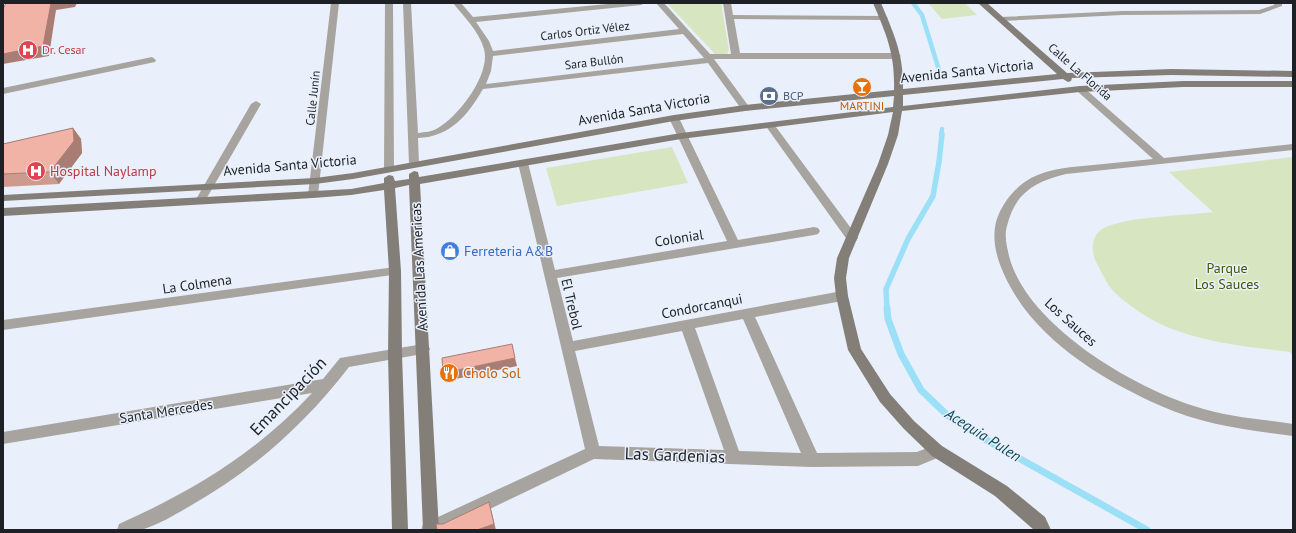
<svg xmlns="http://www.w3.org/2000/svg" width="1296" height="533" font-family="'PT Sans',sans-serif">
<rect width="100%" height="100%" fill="#e9f0fb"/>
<!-- green -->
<path fill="#d7e6c1" d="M667 3H721L729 50 727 54H715Z
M928 3H965L977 15 942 19Z
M672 147 688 183 557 206 546 168Z
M1293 157V356L1290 352C1236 345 1176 341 1131 306 1123 300 1115 294 1109 286 1104 278 1100 269 1096 262 1091 252 1091 236 1102 229 1125 216 1184 216 1213 212L1169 172Z"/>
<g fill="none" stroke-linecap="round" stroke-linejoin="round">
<!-- stream-far2 -->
<path stroke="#9ce0f7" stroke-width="4.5" d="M913 3 922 15 939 70
M941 135 942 129"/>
<!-- stream-far1 -->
<path stroke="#9ce0f7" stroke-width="5.5" d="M887 309 886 289 908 239 933 196 939 162 942 134"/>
<!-- stream -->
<path stroke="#9ce0f7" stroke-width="7" d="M887 308 888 319 901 354 921 390 947 415 983 438 1147 530"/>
<!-- street -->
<path fill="#a7a39f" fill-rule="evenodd" d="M331 3H339L318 195 317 197H309L308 195Z
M385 3H393L394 169 389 172 384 169Z
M403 3H411L418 133C425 132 432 132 438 128 459 116 491 74 484 49 479 31 464 17 453 3H461L473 17 618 3H645L641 5 476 22 489 41 493 51 679 29 656 3H664L710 54H731L723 3H731L733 15 884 16 888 18 884 20 734 19 740 53H897L901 56 897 59H714L750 108 745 111 742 110 708 63 483 89C468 115 450 137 418 138L419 164 414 167 409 164ZM683 34 704 58 486 84 491 71 493 56Z
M1274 3H1282V6L1260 14 1122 15 1001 21 997 19 1001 17 1122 11 1259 10 1274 5Z
M152 57 156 60 155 62 3 94V88Z
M1080 86 1083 87 1164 158 1293 144V150L1066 174C1034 182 1015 193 1007 226 1004 236 1007 247 1009 256 1027 325 1131 386 1194 406 1226 417 1260 419 1293 424V436C1247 430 1203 425 1161 406 1099 378 1031 337 1003 272 996 256 992 239 996 222 1001 204 1015 187 1031 178 1050 168 1073 167 1093 165 1113 163 1133 161 1153 159L1077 91 1075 89Z
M256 101 261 104 205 201 204 203H196L195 201 251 104Z
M674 115 679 118 738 240 814 227 818 228 820 231 818 234 814 235 557 278 573 341 842 291 846 293 848 296 846 299 842 301 755 317 817 453 917 452 937 444 942 446 945 451 942 456 918 466 812 467 594 459 446 530H421L423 524 585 449 518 163 519 161 523 160 528 163 555 270 727 241 669 118ZM743 319 801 453 739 451 695 328ZM682 331 724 450 599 446 575 351Z
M770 122 773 123 856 235 858 238 856 241H848L765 125Z
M395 267 399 268 401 271 399 274 3 330V320Z
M423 344 428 345 430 349 428 353 349 367C304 425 255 469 190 506 176 514 160 524 144 529 136 532 125 530 117 530L119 524C193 491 256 453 312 393L3 444V432L323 379 340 358Z"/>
<!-- secondary -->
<path fill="#847e78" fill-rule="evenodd" d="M873 3H881C894 34 904 55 903 89L1057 74 978 3H987L1067 73 1171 69 1293 71V77L1171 75 1072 78 1071 81 1068 82 1063 79 903 95V106L1080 86 1183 81H1293V87H1183L1080 92 902 111 898 135 888 164 849 258 846 278 848 296 861 349 890 394 914 421 942 446 1007 486 1045 517 1051 530H1034L995 496 932 456 904 429 880 402 848 350 836 296 834 278 837 258 878 164 888 135 893 112 681 139 420 184 439 530H423L409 185 395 188 401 271 402 354 408 530H392L388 354 389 271 384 190 351 195 313 198 3 216V208L351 189 384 183V178L389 175 393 176 395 181 409 179V174L414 171 418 172 419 177 681 133 893 107 894 96 745 111 674 121 353 179 315 184 3 201V195L315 178 353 173 674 115 745 105 894 90C895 54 887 36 873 3Z"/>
</g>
<!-- wall -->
<path fill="#cf9a8e" d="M73 128 81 139 82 153 59 184 3 187V144Z"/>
<!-- shaded-wall -->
<path fill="#a97d74" d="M51 3H77L75 7 56 10 49 56 3 64V54Z
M73 128 81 139 82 153 59 184 50 172Z
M515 358 517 366 446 381 443 373Z
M489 502 496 530H477Z"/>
<!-- building -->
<path fill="#f1b3a5" stroke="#a97d74" d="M6 3H51L43 46 3 54V9Z
M73 128 74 141 50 172 3 174V144Z
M512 344 515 358 443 373 442 358Z
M489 502 494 524 477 530H437L436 524H443Z"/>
<!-- icons -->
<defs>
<g id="hospital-disc" transform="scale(1)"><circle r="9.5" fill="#e0444e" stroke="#e9f0fb"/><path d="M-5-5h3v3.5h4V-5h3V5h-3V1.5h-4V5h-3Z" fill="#fff"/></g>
<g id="bar-disc" transform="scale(1)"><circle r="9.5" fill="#e8710a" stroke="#e9f0fb"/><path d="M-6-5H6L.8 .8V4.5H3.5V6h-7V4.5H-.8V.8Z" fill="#fff"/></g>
<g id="bank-disc" transform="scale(1)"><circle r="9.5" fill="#5c6f8a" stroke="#e9f0fb"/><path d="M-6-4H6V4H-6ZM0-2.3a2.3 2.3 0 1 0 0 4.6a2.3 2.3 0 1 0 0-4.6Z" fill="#fff"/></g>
<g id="shop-disc" transform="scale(1)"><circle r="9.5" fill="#3f7fe0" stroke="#e9f0fb"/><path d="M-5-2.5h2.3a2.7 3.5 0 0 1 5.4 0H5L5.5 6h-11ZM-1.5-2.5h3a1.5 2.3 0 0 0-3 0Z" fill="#fff"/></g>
<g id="restaurant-disc" transform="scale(1)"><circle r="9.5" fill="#e8710a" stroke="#e9f0fb"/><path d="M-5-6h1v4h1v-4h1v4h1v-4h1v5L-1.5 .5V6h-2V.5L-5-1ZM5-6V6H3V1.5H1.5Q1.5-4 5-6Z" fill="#fff"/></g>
</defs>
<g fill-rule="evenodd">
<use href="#hospital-disc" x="28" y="50"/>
<use href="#bar-disc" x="862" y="87"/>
<use href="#bank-disc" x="769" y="96"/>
<use href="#hospital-disc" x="36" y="171"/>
<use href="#shop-disc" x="450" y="251"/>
<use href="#restaurant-disc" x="449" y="373"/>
</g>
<g text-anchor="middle" stroke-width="3" stroke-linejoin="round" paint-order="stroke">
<!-- far-street labels -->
<g font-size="12" fill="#1d2024" stroke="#e9f0fb">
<text transform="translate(585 31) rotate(-7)" y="4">Carlos Ortiz Vélez</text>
<text transform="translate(594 62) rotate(-7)" y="4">Sara Bullón</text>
<text transform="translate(1080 72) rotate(41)" y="4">Calle La Florida</text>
<text transform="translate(313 98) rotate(-84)" y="4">Calle Junín</text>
</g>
<!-- far-health labels -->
<g font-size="12" fill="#be3a42" stroke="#e9f0fb" text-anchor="start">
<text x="42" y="54">Dr. Cesar</text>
</g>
<!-- far-service labels -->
<g font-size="12" fill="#4e5e75" stroke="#e9f0fb" text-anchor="start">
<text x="783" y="100">BCP</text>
</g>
<!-- far-food labels -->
<g font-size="12" fill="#c56008" stroke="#e9f0fb">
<text x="862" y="110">MARTINI</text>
</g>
<!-- street labels -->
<g font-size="14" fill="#1d2024" stroke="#e9f0fb">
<text transform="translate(967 71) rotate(-6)" y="5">Avenida Santa Victoria</text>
<text transform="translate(644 109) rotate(-10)" y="5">Avenida Santa Victoria</text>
<text transform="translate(290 165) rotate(-5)" y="5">Avenida Santa Victoria</text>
<text transform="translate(679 238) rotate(-9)" y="5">Colonial</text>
<text transform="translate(419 267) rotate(-93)" y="5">Avenida Las Americas</text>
<text transform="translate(197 284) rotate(-8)" y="5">La Colmena</text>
<text transform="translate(572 304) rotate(77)" y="5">El Trebol</text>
<text transform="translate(702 306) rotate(-11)" y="5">Condorcanqui</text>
<text transform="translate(1071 322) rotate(42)" y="5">Los Sauces</text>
<text transform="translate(166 411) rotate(-9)" y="5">Santa Mercedes</text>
</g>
<!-- health labels -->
<g font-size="14" fill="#be3a42" stroke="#e9f0fb" text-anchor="start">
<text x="50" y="176">Hospital Naylamp</text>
</g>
<!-- shop labels -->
<g font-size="14" fill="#366cbe" stroke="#e9f0fb" text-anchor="start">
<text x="464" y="256">Ferreteria A&amp;B</text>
</g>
<!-- park labels -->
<g font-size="14" fill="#3f5703" stroke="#e9f0fb">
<text x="1227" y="273">Parque<tspan x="1227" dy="16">Los Sauces</tspan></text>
</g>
<!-- food labels -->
<g font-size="14" fill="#c56008" stroke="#e9f0fb" text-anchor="start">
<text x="463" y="378">Cholo Sol</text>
</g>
<!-- water labels -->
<g font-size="15" font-style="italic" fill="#094756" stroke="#e9f0fb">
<text transform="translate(983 435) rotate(32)" y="5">Acequia Pulen</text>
</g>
<!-- near-street labels -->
<g font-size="17" fill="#1d2024" stroke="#e9f0fb">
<text transform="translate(288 396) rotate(-46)" y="6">Emancipación</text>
<text transform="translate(675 455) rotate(2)" y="6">Las Gardenias</text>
</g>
</g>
<!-- border -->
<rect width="1296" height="533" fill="none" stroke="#1d2024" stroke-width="8"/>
</svg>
